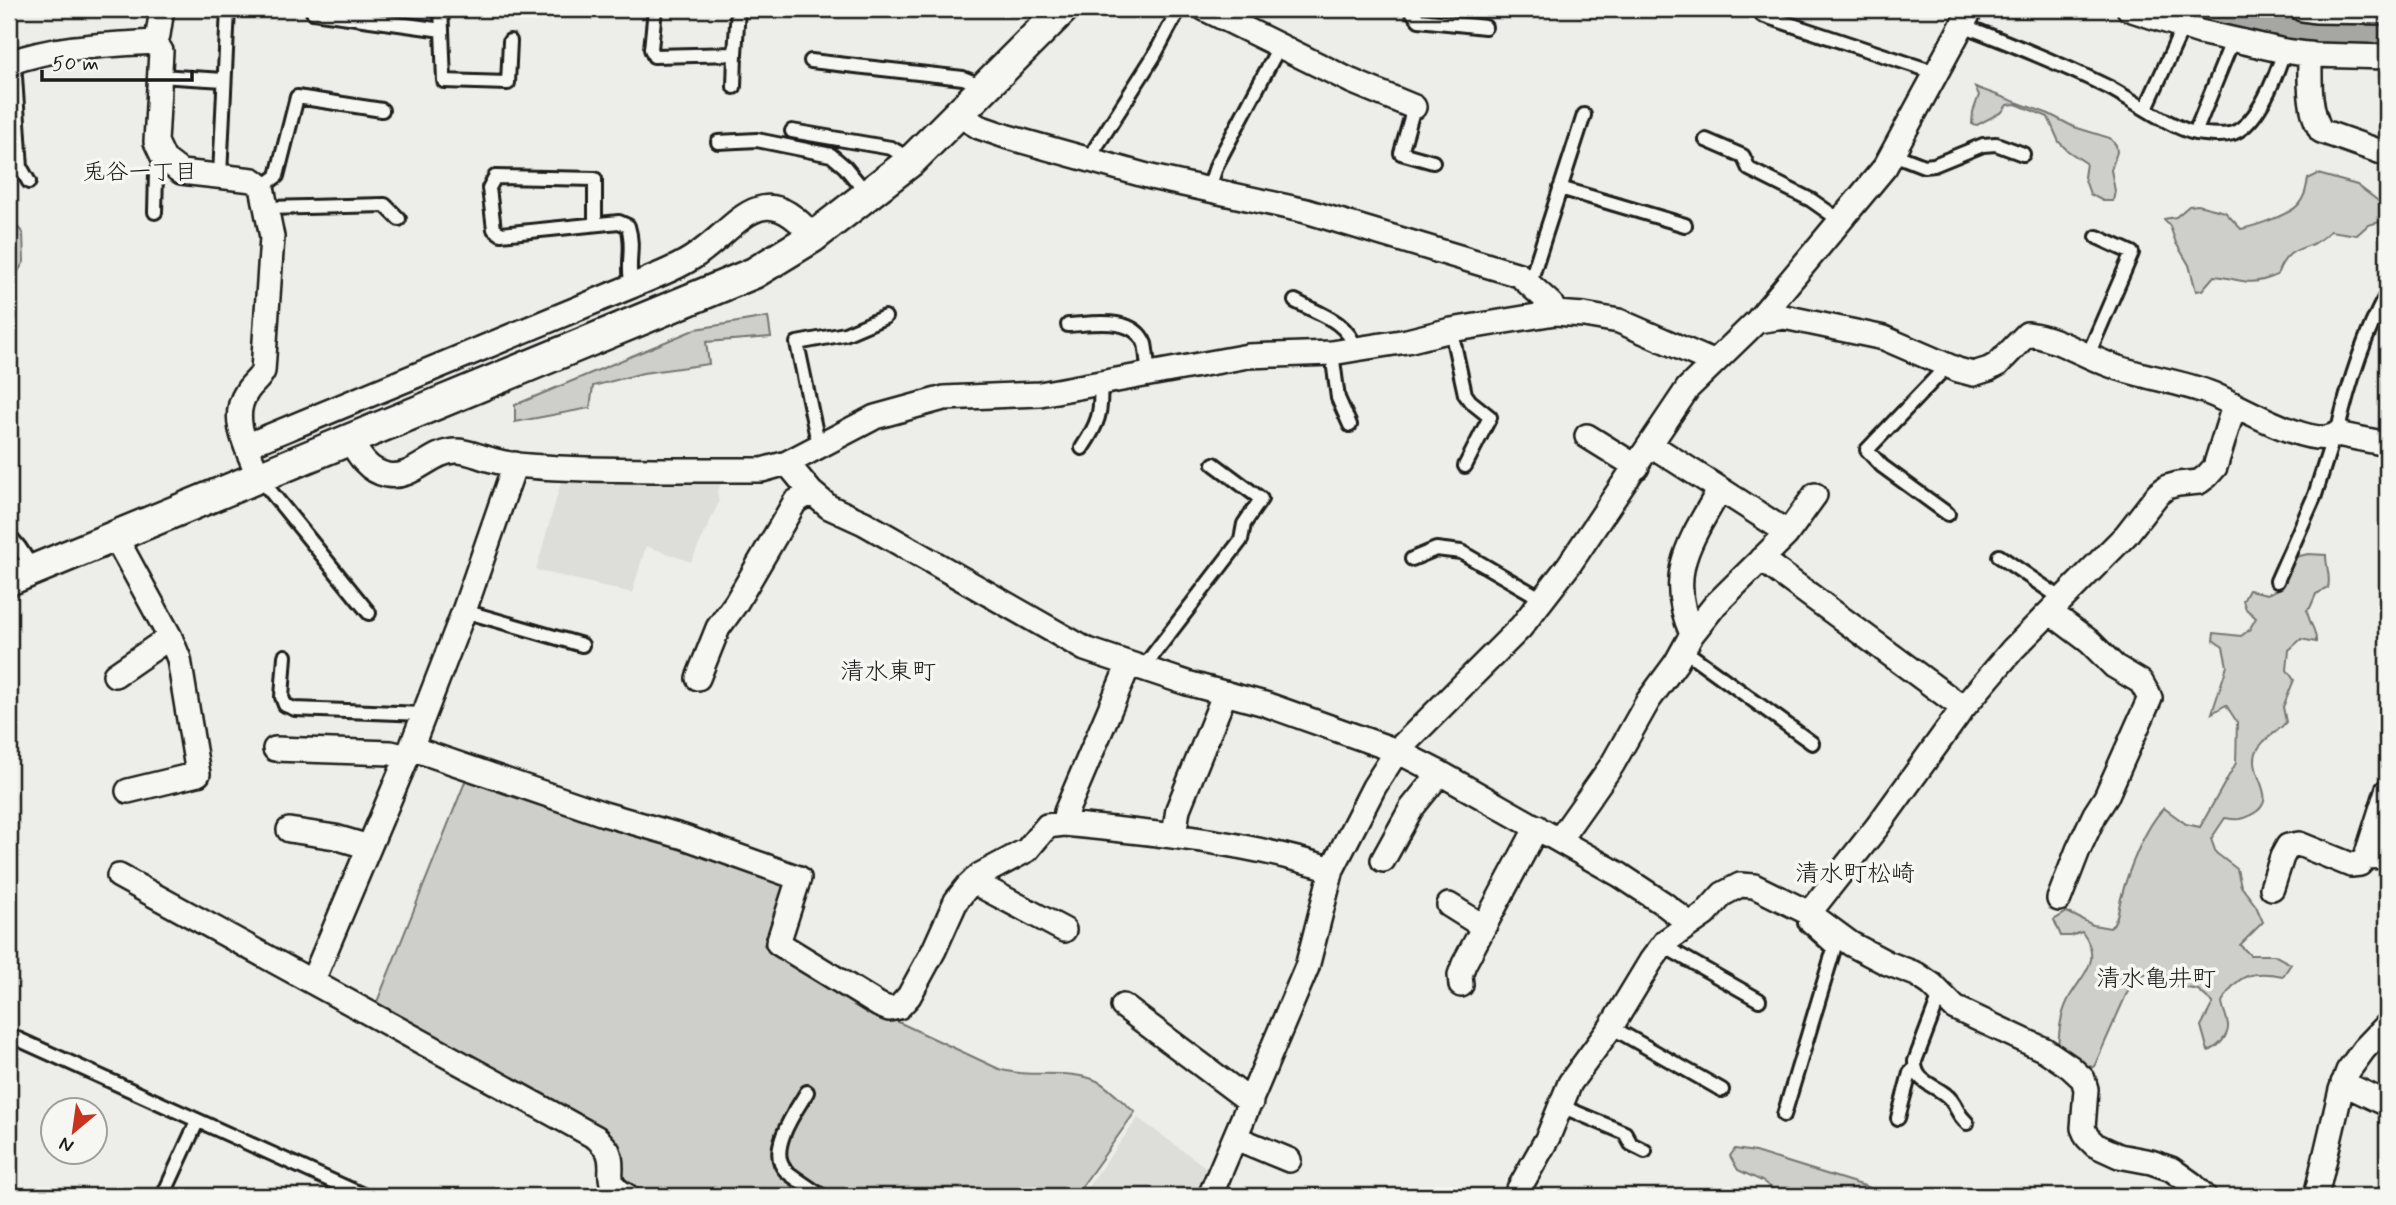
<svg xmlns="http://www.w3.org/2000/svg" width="2396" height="1205" font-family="Mynerve,'Klee One',sans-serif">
<rect width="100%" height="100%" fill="#edede9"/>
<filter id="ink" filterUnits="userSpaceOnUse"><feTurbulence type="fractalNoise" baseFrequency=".0143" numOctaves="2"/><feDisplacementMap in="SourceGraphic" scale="14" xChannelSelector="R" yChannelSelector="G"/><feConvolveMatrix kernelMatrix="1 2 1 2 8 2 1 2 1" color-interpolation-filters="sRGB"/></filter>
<g filter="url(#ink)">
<!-- built -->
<path fill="#ddddda" d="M563 475 724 477 717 493 719 502 691 562 646 546 632 593 536 570Z
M1138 1118 1207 1168 1194 1196H1081Z"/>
<!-- green -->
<path fill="#cececb" stroke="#757574" stroke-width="2" d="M1975 87 2049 114 2074 127 2110 138 2116 145 2117 152 2111 170 2115 191 2113 201H2103L2090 194 2084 177 2086 163 2068 151 2059 142 2048 117 2016 104 2007 105 2002 112 1977 125 1972 124 1973 112 1979 95Z
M2318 174 2357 185 2385 206 2387 208V227L2380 222 2368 225 2357 235 2330 231C2308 255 2289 240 2277 275 2247 288 2243 279 2214 276L2202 290 2196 291 2189 265 2176 243 2170 226 2164 219 2176 217 2189 206 2198 205 2225 212 2241 229C2255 226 2289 215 2298 205 2305 197 2306 189 2308 179Z
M9 218 23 233 24 262 15 276 9 277Z
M768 317 771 337 706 342 709 364 643 373 593 386 590 408 515 422V405L696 329Z
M2308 554 2326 555C2326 568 2331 576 2328 588L2316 594 2310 608 2307 610C2308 622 2317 630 2316 642L2301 639 2289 650 2287 670 2294 680 2283 707 2286 722C2278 733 2261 739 2256 753 2249 778 2282 799 2251 815 2241 820 2237 820 2225 818L2211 839 2216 853 2237 869 2241 886 2256 906 2263 922 2240 945 2250 955H2274L2291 964 2283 976C2253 970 2237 974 2222 1002 2223 1010 2227 1017 2228 1025 2229 1036 2218 1048 2208 1051L2201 1026 2213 1003 2198 990 2172 985 2157 971 2137 976 2126 995 2094 1067 2079 1065 2058 1049C2059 1032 2060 1016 2068 1000 2082 973 2104 962 2082 932L2071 936H2061L2054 920 2067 912 2093 925 2110 928C2119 919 2118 909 2121 898 2128 871 2145 827 2164 808L2186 824 2200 827 2236 763 2237 722 2226 705 2212 713 2227 666 2223 647 2213 640 2214 633 2241 636 2249 630 2256 618 2246 609 2243 601 2249 590 2267 594 2277 590 2295 557Z
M467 777 790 884 764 945 894 1020 999 1069C1030 1079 1068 1068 1097 1081 1108 1086 1124 1104 1135 1112L1075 1196H641L621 1185 595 1124 585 1117 383 1008 377 1002Z
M1735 1149 1755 1152 1868 1187 1882 1196H1783L1762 1181 1738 1170 1730 1156Z"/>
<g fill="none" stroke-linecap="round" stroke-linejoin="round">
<!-- river -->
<path stroke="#a6a6a3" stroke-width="37" d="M2222 9 2282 25 2327 33 2387 32"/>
<!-- service casing -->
<g stroke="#1c1c1c" stroke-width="18">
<path id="service" d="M655 9 651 49 654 56 735 54 738 9
M1410 9 1419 20 1485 27
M1759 9 1762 15 1937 73
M313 12 442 30 441 9
M1962 25C2012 44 2061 64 2108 87 2133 100 2170 127 2195 133
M442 30 444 81 508 83 510 41
M2233 39 2195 133C2207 134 2221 137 2233 133 2258 124 2276 76 2284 51
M14 61 21 168 29 182
M811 61 963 78 983 86
M159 76 224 80
M734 87 735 54
M1414 107 1401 153 1433 162
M2146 108 2183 27
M792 131 891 148 911 160
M1706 140 1743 156 1749 169 1811 200 1841 221
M718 142 757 140 831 155 845 167 868 195
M1893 154 1924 166 1934 165 1983 145 1996 144 2023 154
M1090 160 1096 147 1154 56 1179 9
M220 175 228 9
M262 187 277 176 297 97 382 110
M1560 188 1685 225
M1208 191 1217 164 1280 45
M267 208 385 205 399 219
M155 212 156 173 164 159
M595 224V179L495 177 489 188 494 229 501 234 619 222 628 226C635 249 626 263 632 286
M1528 282 1533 273 1584 115
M1295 301C1321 315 1346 320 1356 349
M1068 325C1091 324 1134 315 1145 344 1147 353 1147 364 1149 373
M1451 330 1465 394 1470 401 1490 417 1465 466
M1332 353 1338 398 1350 425
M2088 355 2132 253 2097 237
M1947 366 1867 450 1882 466 1948 514
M2337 434C2348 386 2363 337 2387 294
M822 444 816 433 797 343 845 334 885 317
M1082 448C1098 424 1102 413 1100 384
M259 477 369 613
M9 535 19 547 34 570
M1999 556 2062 599
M1412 559 1436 549 1461 552 1542 599
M2277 581 2315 495 2333 438
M464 611 582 645
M1684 650 1812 743
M285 656 282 697 285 705 295 709 423 714
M1142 669 1241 540 1244 524 1261 499 1214 464
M1666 941 1669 949 1759 1000
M1940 995 1915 1061C1914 1085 1940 1085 1951 1100 1958 1109 1957 1114 1967 1123
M1611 1027 1722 1090
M9 1035 365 1196
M807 1092C796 1110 766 1151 786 1171 797 1180 810 1188 822 1196
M1561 1106 1625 1133 1631 1144 1645 1151
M1784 1115 1834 949 1805 923 1806 920
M1898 1118 1910 1073 1915 1068
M163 1196 197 1122"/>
</g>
<!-- minor casing -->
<g stroke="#1c1c1c" stroke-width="28">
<path id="minor" d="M1205 9 1351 81 1414 107
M2129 9 2200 32 2284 51 2314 55 2387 57
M2302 9 2315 11 2387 12
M154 42 161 51 156 142 164 159 181 172 253 180 262 187 272 237 263 371C259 380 251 384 246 393 229 419 249 452 259 477
M2310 54C2310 80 2308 109 2321 131L2387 154
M9 63C56 46 104 45 154 42L158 35 162 9
M959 115 979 127 1008 137 1151 177 1306 211 1519 275 1551 304 1555 313
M1757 321 1784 317 1884 338 1958 370 1973 374 1989 369 1998 364 2027 334C2059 338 2083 356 2113 366 2145 378 2180 381 2212 394 2236 404 2313 451 2337 434L2387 444
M1587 436 1637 467
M350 440C359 456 368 471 387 475 413 480 431 451 456 451 469 451 479 457 492 460 513 466 538 467 560 468 627 471 695 470 762 470L787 463 875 417 944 398 1040 394 1248 356 1332 353 1356 349 1407 341 1451 330 1555 313 1584 315 1619 321 1713 362
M1651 445 1720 489C1690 542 1665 573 1692 634
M246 446 632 286C652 277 674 270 692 258 737 230 761 172 813 237
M787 463 811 492 829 507 864 523 1085 649 1187 683 1265 704 1397 751 1440 773 1620 875 1664 904 1690 924
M1786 535 1815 495
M1761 559 1963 708
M2050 612 2090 642 2114 666 2141 682 2150 698 2106 797 2095 814 2078 850 2059 899
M115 675 170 637 115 536
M698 678 718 628 736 603 795 502 811 492
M411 748 604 814 684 837 799 878 778 943 879 1005 889 1009 899 1007 909 996 934 950 956 901 968 886 980 875 1027 850 1047 826 1064 824C1154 833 1246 842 1332 869
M275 749 391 753 407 757
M128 791 198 774 179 659 170 637
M2387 791 2366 857 2387 856
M1064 824 1066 812 1129 664
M289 830 335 837 369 847
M1174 836 1178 809 1225 693
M1559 840 1612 765 1648 701 1676 663 1692 634 1715 605 1786 535 1779 527 1720 489
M1383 860 1411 809 1440 773
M119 876 597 1138C600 1142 606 1147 608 1151 617 1171 600 1182 627 1196
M974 880 983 887 1064 930
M2272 888 2282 857 2288 846 2299 844 2351 865 2360 864 2366 857
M1449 905 1484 927
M1809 913 1877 827 1963 708 2013 649 2126 535 2158 494 2167 487 2178 484 2199 482 2207 476 2215 467 2234 406
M313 980 411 748 464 611 515 464
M1461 985 1460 975 1464 964 1537 827
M1123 1006 1251 1102
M2343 1083 2387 1104
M1236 1138 1289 1160
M1210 1196 1307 967 1332 869 1374 787 1397 751 1521 627 1569 565 1688 388 1757 321 1885 167 1971 9
M1515 1196 1548 1137 1570 1083 1611 1027 1651 961 1666 941 1705 914 1723 894 1740 885 1754 886 1809 913 1851 944 1887 963 1916 974 1931 984 1955 1008 2045 1050 2070 1067 2083 1079 2086 1089 2083 1128 2087 1137 2095 1145 2119 1156 2151 1162 2171 1169 2192 1184 2204 1196
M2316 1196 2341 1090 2348 1071 2364 1049 2387 1025"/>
</g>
<!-- tertiary casing -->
<g stroke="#1c1c1c" stroke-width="35">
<path id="tertiary" d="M9 580 754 273 813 237 911 161 1063 9"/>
</g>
<!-- service -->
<use href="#service" stroke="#f6f6f2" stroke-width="12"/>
<!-- minor -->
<use href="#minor" stroke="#f6f6f2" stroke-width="23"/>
<!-- tertiary -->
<use href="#tertiary" stroke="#f6f6f2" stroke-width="30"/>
<!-- rail -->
<path stroke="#1c1c1c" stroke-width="5" d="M2383 1196 2387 1188"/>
</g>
</g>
<g text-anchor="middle" stroke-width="7" stroke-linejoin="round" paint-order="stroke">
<!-- neighbourhood labels -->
<g font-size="23" fill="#1c1c1c" stroke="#f6f6f2">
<text x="140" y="179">兎谷一丁目</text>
</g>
<!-- quarter labels -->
<g font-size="24" fill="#1c1c1c" stroke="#f6f6f2">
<text x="888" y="679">清水東町</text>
<text x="1855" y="881">清水町松崎</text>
<text x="2156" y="986">清水亀井町</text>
</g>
</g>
<!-- margin -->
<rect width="2396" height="1205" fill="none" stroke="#f6f6f2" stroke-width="35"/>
<rect x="18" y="18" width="2361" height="1170" fill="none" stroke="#1c1c1c" stroke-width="2.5" filter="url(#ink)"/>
<!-- north arrow -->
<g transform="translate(74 1131) rotate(209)"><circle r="33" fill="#f6f6f2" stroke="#9f9f9c" stroke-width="2"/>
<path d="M0-5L12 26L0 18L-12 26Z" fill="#c8321e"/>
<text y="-10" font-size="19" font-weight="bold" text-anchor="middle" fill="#1c1c1c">N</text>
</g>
<!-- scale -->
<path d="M42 70v10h150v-10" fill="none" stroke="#1c1c1c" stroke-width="3.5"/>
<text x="52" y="70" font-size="21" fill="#1c1c1c" stroke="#f6f6f2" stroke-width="5" paint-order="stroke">50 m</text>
</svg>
